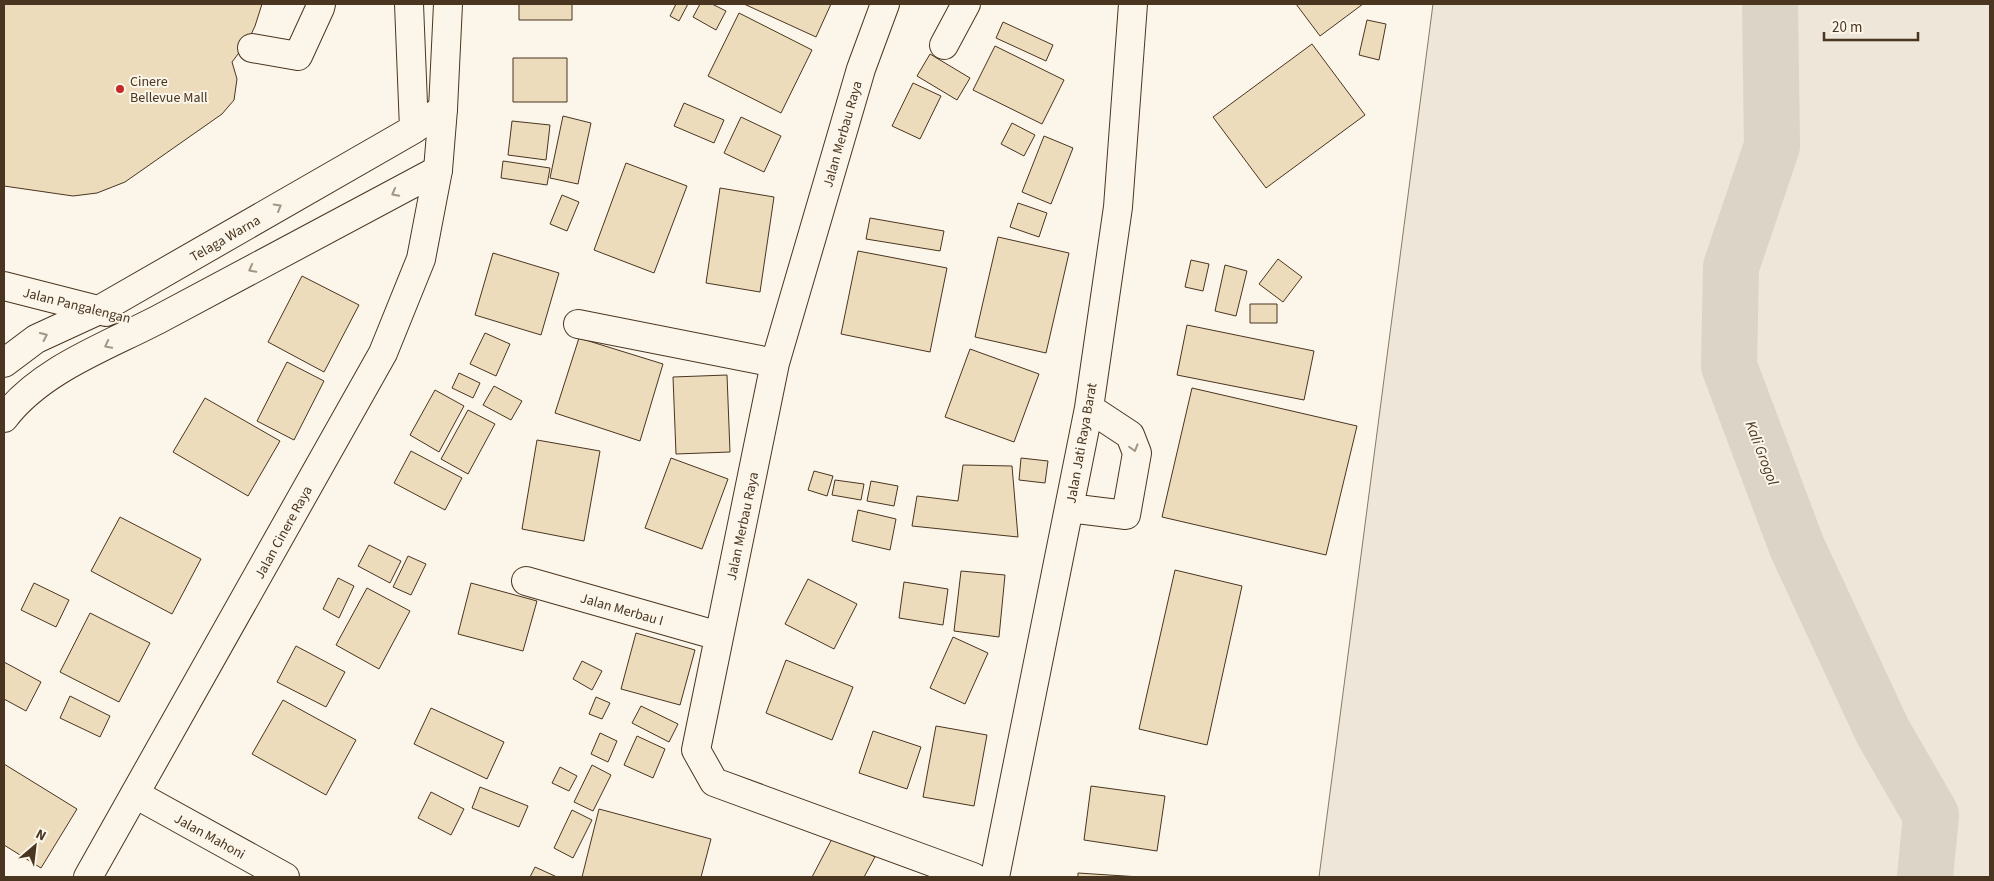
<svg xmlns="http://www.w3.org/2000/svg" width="1994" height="881" font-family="'Source Sans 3',sans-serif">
<rect width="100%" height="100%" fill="#fbf6e9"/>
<!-- green -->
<path fill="#ede6d9" stroke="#887966" d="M1433 4H1990V877H1319Z"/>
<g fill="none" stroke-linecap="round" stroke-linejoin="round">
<!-- river -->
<path stroke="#dcd4c6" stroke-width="56" d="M1770 4 1772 146 1731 267 1729 366 1797 547 1883 732 1931 815 1925 877"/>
</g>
<!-- building -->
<path fill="#ecdcbc" stroke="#4a3520" d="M4 4H262L255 26 248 41 232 62 237 79 234 100 222 114 125 182 97 193 73 196 4 186Z
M519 4H572V20H519Z
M676 4H688L679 21 670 16Z
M700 4H712L726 11 716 30 693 17Z
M744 4H831L816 37Z
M1296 4H1363L1320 36Z
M739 13 812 50 781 113 708 76Z
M1367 20 1386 24 1379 60 1359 55Z
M1003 22 1053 45 1046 61 996 38Z
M1312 44 1365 115 1266 188 1213 117Z
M995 46 1064 80 1042 124 973 90Z
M930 54 970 78 957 100 917 76Z
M513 58H567V102H513Z
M913 83 941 96 920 139 892 126Z
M684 103 724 120 714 143 674 126Z
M563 116 591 123 578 184 550 178Z
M741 117 781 136 764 172 724 153Z
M512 121 550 125 546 160 508 155Z
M1012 123 1035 135 1024 156 1001 144Z
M1044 136 1073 148 1051 204 1022 192Z
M503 161 550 168 547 185 501 178Z
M626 163 687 186 654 273 594 250Z
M720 188 774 197 760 292 706 283Z
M562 195 579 202 567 231 550 224Z
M1018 203 1047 213 1039 237 1010 227Z
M870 218 944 231 940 251 866 239Z
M998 237 1069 253 1046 353 975 337Z
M858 251 947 268 930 352 841 334Z
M493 253 559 273 541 335 475 315Z
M1278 259 1302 277 1283 302 1259 284Z
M1191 260 1209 264 1203 291 1185 287Z
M1225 265 1247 271 1236 316 1215 311Z
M302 276 359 305 324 372 268 342Z
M1250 304H1277V323H1250Z
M1187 325 1314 351 1304 400 1177 375Z
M485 333 510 344 496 376 470 364Z
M579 338 663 364 640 441 555 413Z
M970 349 1039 374 1014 442 945 417Z
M287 362 324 381 294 440 257 421Z
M459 373 480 383 473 398 452 388Z
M727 375 730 452 676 454 673 377Z
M494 386 522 401 511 420 483 405Z
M1192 388 1357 426 1326 555 1162 517Z
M435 390 464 406 439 452 410 435Z
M205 398 280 441 248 496 173 452Z
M468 410 495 424 468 474 441 459Z
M537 440 600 451 584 541 522 529Z
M411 451 462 478 445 510 394 483Z
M671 458 728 479 702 549 645 528Z
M1021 458 1048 461 1045 483 1019 480Z
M963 465 1012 466 1018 537 912 526 917 496 958 501Z
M814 471 833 476 827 496 808 490Z
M835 480 864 484 861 500 832 495Z
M871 481 898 486 894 506 867 501Z
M858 510 896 519 890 550 852 541Z
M120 517 201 559 172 614 91 571Z
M369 545 401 561 390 583 358 566Z
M408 556 426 564 411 595 393 587Z
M1175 570 1242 586 1207 745 1139 729Z
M961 571 1005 575 999 637 954 631Z
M338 578 354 586 339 618 323 609Z
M808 579 857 604 834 649 785 624Z
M904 582 948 589 943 625 899 618Z
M34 583 69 600 56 627 21 610Z
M471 583 537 601 523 651 458 634Z
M367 588 410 611 379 669 336 645Z
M90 613 150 643 119 702 60 672Z
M636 633 695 650 680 705 621 689Z
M953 637 988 653 965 704 930 688Z
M296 646 345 672 326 707 277 682Z
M786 660 853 687 832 740 766 713Z
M582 661 602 671 592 690 573 679Z
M4 662 41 682 26 711 4 699Z
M70 696 110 716 100 737 60 718Z
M596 697 610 703 602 719 589 714Z
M283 700 356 740 326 795 252 754Z
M641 706 678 724 669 742 632 723Z
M431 708 504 742 487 779 414 744Z
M936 726 987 735 974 806 923 797Z
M873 731 921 747 907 789 859 773Z
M600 733 617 741 608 762 591 754Z
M637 736 665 749 653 778 624 765Z
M4 764 77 809 41 868 4 845Z
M592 765 611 775 593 811 574 802Z
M560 767 577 776 569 791 552 783Z
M1091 786 1165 796 1157 851 1084 840Z
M480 787 528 806 519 827 472 808Z
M431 792 464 809 451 835 418 818Z
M599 809 711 839 701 877H582Z
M572 810 592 820 573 858 554 848Z
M834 835 875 857 864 877H812Z
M535 867 557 877H530Z
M1078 873 1140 877H1078Z"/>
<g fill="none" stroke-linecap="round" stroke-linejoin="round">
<!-- minor casing -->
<g stroke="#4a3520" stroke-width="30">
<path id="minor" d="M409 4 414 129
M885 4 861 69 775 363 696 750 714 782 973 877
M944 45 966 4
M252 48 298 56 320 8 321 4
M4 286 106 312
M578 324 775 363
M4 363 36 339 99 310 414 129 443 109
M4 418C41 369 108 346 161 318 254 268 346 219 438 170
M1069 508 1126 515 1137 453 1130 435 1089 408
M526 581 719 636
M135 794 285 877
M995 877 1089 408 1118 207 1133 4"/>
</g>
<!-- major casing -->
<g stroke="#4a3520" stroke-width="30">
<path id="major" d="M88 877 383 353 421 259 438 170 443 109 448 4"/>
</g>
<!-- minor -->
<use href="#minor" stroke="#fbf6e9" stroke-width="28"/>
<!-- major -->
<use href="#major" stroke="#fbf6e9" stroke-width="28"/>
</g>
<!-- one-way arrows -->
<defs><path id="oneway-chevron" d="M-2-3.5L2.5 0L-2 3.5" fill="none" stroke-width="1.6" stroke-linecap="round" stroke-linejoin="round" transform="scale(1.25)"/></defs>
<g stroke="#a29684">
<use href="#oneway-chevron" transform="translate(395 193) rotate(152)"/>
<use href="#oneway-chevron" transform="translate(278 207) rotate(-30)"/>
<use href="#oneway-chevron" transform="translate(252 269) rotate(152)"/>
<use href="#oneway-chevron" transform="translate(44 336) rotate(-25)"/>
<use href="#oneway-chevron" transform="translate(108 345) rotate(153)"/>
<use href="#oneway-chevron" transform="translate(1134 448) rotate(74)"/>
</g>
<!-- markers -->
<circle fill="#c62828" stroke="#fbf6e9" stroke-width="2" cx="120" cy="89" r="5"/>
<g text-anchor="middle" stroke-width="4" stroke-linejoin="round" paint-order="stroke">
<!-- poi labels -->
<g font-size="14" fill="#4a3520" stroke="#fbf6e9" text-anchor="start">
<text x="130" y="86">Cinere<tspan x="130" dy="16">Bellevue Mall</tspan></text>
</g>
<!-- street labels -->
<g font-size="14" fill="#4a3520" stroke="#fbf6e9">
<text transform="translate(842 134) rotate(-74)" y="5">Jalan Merbau Raya</text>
<text transform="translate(225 238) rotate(-30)" y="5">Telaga Warna</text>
<text transform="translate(77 305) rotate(14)" y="5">Jalan Pangalengan</text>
<text transform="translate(1081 443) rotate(-80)" y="5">Jalan Jati Raya Barat</text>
<text transform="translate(742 526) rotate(-78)" y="5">Jalan Merbau Raya</text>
<text transform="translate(283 532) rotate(-61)" y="5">Jalan Cinere Raya</text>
<text transform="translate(622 609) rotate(16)" y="5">Jalan Merbau I</text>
<text transform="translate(210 836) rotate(29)" y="5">Jalan Mahoni</text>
</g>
<!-- water labels -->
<g font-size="15" font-style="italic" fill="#4a3520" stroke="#fbf6e9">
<text transform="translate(1762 453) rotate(69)" y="5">Kali Grogol</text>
</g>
</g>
<!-- border -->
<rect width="1994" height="881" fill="none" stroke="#4a3520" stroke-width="10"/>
<!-- north arrow -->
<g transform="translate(35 846) rotate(28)" stroke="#fbf6e9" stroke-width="4" paint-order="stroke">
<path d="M0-4L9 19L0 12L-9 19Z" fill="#4a3520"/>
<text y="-8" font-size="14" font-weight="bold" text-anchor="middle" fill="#4a3520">N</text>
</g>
<!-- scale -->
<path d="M1824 32v8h94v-8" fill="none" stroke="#4a3520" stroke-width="2.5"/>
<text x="1832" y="32" font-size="15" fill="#4a3520" stroke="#fbf6e9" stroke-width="4" paint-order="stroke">20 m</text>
</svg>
